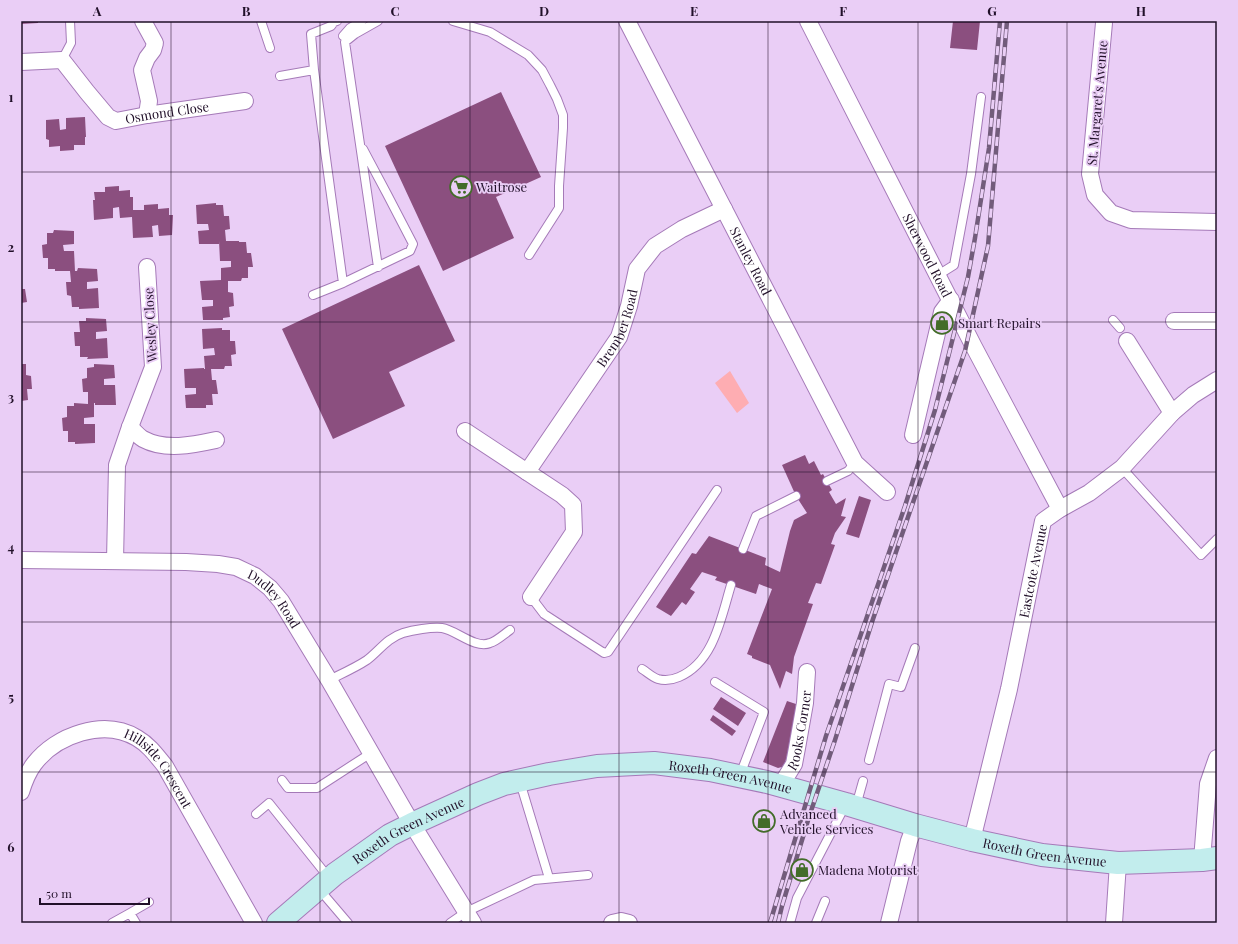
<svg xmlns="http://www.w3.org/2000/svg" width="1238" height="944" font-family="'Playfair Display',serif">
<rect width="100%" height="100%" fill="#eacef6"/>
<!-- green -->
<path fill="#feadb2" d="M730 371 749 403 737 413 715 383Z"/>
<!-- building -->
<path fill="#8b4f7f" d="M21 21H38V23L21 24Z
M953 21H980L977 50 950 48Z
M501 92 541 177 496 197 514 238 443 271 385 146Z
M85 117 86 137H85V145H74V150L60 151V146L49 147V140L46 139V120L59 119 60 130 66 129V118Z
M119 186V191L130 190V197H133V210H144V205L158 204V209L169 208V215H173L172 235 159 236 158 225 152 226 153 237 133 238 132 217 120 218 119 207 113 208V218L94 220 93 200H95L94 192H105V187Z
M216 203V205H223L224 216H229L230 229 225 230 226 241H239V242H246L247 253H251L253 267H248V278H242L241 281H228V292L233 293 234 306 229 307 230 317 223 318V320H203L202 307 213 306V300H202L200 281 221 280V282V268L231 267V261H220L219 241V244H199L198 231 209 230 208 224H197L196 205Z
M54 230 74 231V244L63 245 64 251H74L75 271H77L78 268 97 269 98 281 87 282V289L98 288 99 308 79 309V307H72L71 296 67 295 66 282H71L70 271H55V269H48V258H43L42 245 47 244V233H53Z
M419 265 455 341 389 372 405 406 333 439 282 329Z
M21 289H25L27 302 21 303Z
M86 318 106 319 107 331 96 332V339L107 338 108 358 87 359 88 357H80V346H75L74 332H80L79 321H86Z
M222 328V330H230V341H235L236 354 231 355 232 366H225L224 369H205L204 356 215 355 214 348 203 349 202 329Z
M21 364H26V375L31 376 32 389H27L28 400 21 401Z
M94 364 114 365 115 378 104 379V385H115L116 405H95V403H94V417L84 418V424H95V443L75 444V442H68V431H63L62 418 67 417V406H74V403L88 404V392H83L82 379 87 378V368L94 367Z
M204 368V369H211L212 380H216L218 394H212L213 405H206V408H186L185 395 196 394V388H185L184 369Z
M805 455 809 464 814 461 821 475 823 474 832 490 829 492 836 504 846 498 841 516 846 517 835 533 831 544 835 545 821 584 816 583 808 603 813 604 794 657 792 674 786 671 780 689 770 665 752 658V656L747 654 772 589 759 584 756 594 715 580 717 577 702 572 690 589 695 592 686 605 682 602 671 616 656 607 692 553 696 554 709 536 766 558 765 565 780 572 790 531 794 520 807 513 796 496 782 465Z
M859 496 871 500 859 538 846 534Z
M721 697 746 713 738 726 713 709Z
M787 701 796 704 793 734 785 763 782 767 778 768 763 762Z
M713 715 736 731 732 736 710 720Z"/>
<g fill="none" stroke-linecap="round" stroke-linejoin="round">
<!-- lane casing -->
<g stroke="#a57ab8" stroke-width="10">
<path id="lane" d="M261 21 270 48
M337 21 334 22 331 26 311 34 314 70 343 283
M453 21 490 32 528 55 542 70 550 85 557 99 563 115V128L559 186V208L529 255
M343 36 350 28 362 21
M62 60 71 43 70 21
M280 76 314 70
M378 267 345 42 355 34 378 21
M938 275 954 265 971 174 981 97
M313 295 343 283 410 251 413 244 387 194 363 149
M1113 320 1120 328
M1122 468 1201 555 1217 539
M827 481 848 471 855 463
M743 549 756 516 796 496
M531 597 544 614 604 653 608 652 717 490
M642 669C647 672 652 677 658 679 665 681 672 680 679 677 714 662 721 618 731 585
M329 680C341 674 355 668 367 660 379 651 387 638 403 633 413 630 431 627 442 628 456 630 475 649 490 643 497 641 504 634 510 630
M715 682 764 712 740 775
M869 760 889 684 901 687 915 648
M282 780 288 788H317L371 753
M520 782 549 878
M856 806 863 781
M256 814 269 803 329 878
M319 889 348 923
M130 913 136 923
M112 923 130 913 149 902
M450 923 466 912 534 880 588 875
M790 923 797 898 846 804
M816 923 825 901"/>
</g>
<!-- street casing -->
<g stroke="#a57ab8" stroke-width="18">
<g id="street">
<path d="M143 21 155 43 153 50 147 58 142 70 149 101 147 115"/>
<path id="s1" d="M627 21 855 463 887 492"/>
<path id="s2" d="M808 21 974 347 1060 509"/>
<path d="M1104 23 1090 174 1095 195 1111 213 1131 220 1217 222"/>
<path id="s3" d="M21 62 62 60 87 92 108 117 116 121 147 115 245 101"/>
<path d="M1174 321H1217"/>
<path d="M1127 341 1172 413"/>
<path d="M130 427C134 431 138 436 143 439 165 451 193 445 216 440"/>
<path d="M465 431 562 495 573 505 574 532 531 597"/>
<path d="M913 435 942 312 951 300"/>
<path id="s4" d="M527 472 619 337 629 306 637 269 655 246 682 229 724 209"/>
<path id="s5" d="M21 560 186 562 218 564 236 567 255 576 270 588 281 601 329 680 412 824 473 923"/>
<path d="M115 561 117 465 130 427 153 367 147 267"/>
<path id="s6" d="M781 785 794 764 797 748 805 703 807 672"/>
<path id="s7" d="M21 792C24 782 28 772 34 764 56 735 104 718 137 738 149 745 156 755 165 766L254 923"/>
<path id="s8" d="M972 840 1009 689 1043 521 1060 509 1089 493 1122 468 1172 413 1193 395 1217 380"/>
<path d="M1202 860 1208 784 1217 758"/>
<path d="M612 923 621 921 629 923"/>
<path d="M889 923 909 841 915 825"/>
<path d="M1114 923 1118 863"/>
</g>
</g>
<!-- secondary casing -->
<g stroke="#a57ab8" stroke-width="24">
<g id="secondary">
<path id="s9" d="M278 923 335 874 390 835 412 824 478 794 504 784 549 774 597 766 654 763 710 770 767 782 846 804 915 825 972 840 1042 855 1118 863 1202 860 1217 858"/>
</g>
</g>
<!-- lane -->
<use href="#lane" stroke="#fff" stroke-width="8"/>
<!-- street -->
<use href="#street" stroke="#fff" stroke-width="16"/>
<!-- secondary -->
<use href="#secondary" stroke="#c2eded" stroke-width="22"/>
<!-- rail casing -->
<g stroke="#725c7b" stroke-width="4.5">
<path id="rail" d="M770 923 826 736 905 506 935 410 968 277 975 238 989 148 1000 21
M778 923 782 906 809 817 835 740 872 622 965 351 988 246 1007 21"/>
</g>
<!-- rail -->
<use href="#rail" stroke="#eacef6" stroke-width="3" stroke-dasharray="9" stroke-linecap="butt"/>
</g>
<!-- grid -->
<path fill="none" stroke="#211029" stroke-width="1" stroke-opacity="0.55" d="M171 21V923M320 21V923M470 21V923M619 21V923M768 21V923M918 21V923M1067 21V923M21 172H1217M21 322H1217M21 472H1217M21 622H1217M21 772H1217"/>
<!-- icons -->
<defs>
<g id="supermarket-ring" transform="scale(1.15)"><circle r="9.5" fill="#eacef6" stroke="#436c29" stroke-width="1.5"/><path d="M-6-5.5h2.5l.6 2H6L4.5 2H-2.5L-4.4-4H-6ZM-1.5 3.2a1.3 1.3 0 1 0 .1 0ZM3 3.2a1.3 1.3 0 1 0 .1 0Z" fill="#436c29"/></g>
<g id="shop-ring" transform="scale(1.15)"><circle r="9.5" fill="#eacef6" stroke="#436c29" stroke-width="1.5"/><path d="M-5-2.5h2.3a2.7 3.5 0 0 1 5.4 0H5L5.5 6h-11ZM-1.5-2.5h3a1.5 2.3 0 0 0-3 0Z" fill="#436c29"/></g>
</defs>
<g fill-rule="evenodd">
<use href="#supermarket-ring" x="461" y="187"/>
<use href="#shop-ring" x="942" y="323"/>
<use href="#shop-ring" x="764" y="821"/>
<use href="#shop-ring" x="802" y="870"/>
</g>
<g text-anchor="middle" stroke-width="3.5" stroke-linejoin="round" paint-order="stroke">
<!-- street labels -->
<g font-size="13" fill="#211029" stroke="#eacef6">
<text transform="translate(1097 103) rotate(-85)" y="5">St. Margaret's Avenue</text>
<text dy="5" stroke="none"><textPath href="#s3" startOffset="175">Osmond Close</textPath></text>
<text dy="5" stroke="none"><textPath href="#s2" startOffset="263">Sherwood Road</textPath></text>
<text dy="5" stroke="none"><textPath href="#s1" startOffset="270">Stanley Road</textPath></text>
<text transform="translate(150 325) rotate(-93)" y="5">Wesley Close</text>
<text dy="5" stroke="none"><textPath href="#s4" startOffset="171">Brember Road</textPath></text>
<text dy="5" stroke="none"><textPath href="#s8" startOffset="276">Eastcote Avenue</textPath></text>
<text dy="5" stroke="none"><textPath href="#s5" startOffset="266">Dudley Road</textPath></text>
<text dy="5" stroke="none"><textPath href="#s6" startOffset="59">Rooks Corner</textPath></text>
<text dy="5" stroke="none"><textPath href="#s7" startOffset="183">Hillside Crescent</textPath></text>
<text dy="5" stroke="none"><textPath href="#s9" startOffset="497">Roxeth Green Avenue</textPath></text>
<text dy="5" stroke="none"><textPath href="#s9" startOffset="161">Roxeth Green Avenue</textPath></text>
<text dy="5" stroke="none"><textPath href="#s9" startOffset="821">Roxeth Green Avenue</textPath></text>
</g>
<!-- poi labels -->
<g font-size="13" fill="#211029" stroke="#eacef6" text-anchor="start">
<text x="476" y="192">Waitrose</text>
<text x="958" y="328">Smart Repairs</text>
<text x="780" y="819">Advanced<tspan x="780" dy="15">Vehicle Services</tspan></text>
<text x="818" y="875">Madena Motorist</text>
</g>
</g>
<!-- border -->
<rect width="1238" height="944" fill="none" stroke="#eacef6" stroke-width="44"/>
<!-- scale -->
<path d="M40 898v6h109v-6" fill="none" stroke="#211029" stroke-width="2"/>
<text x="46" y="898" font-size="12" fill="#211029" stroke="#eacef6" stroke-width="3" paint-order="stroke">50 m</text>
<rect x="22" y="22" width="1194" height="900" fill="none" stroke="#211029" stroke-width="1.5"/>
<g font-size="13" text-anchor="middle" font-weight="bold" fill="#211029">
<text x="97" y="16">A</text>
<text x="246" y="16">B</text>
<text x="395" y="16">C</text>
<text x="544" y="16">D</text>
<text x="694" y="16">E</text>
<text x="843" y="16">F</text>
<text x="992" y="16">G</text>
<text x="1141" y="16">H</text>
<text x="11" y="102">1</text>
<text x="11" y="252">2</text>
<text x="11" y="402">3</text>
<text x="11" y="552">4</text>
<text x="11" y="702">5</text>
<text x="11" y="852">6</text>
</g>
</svg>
